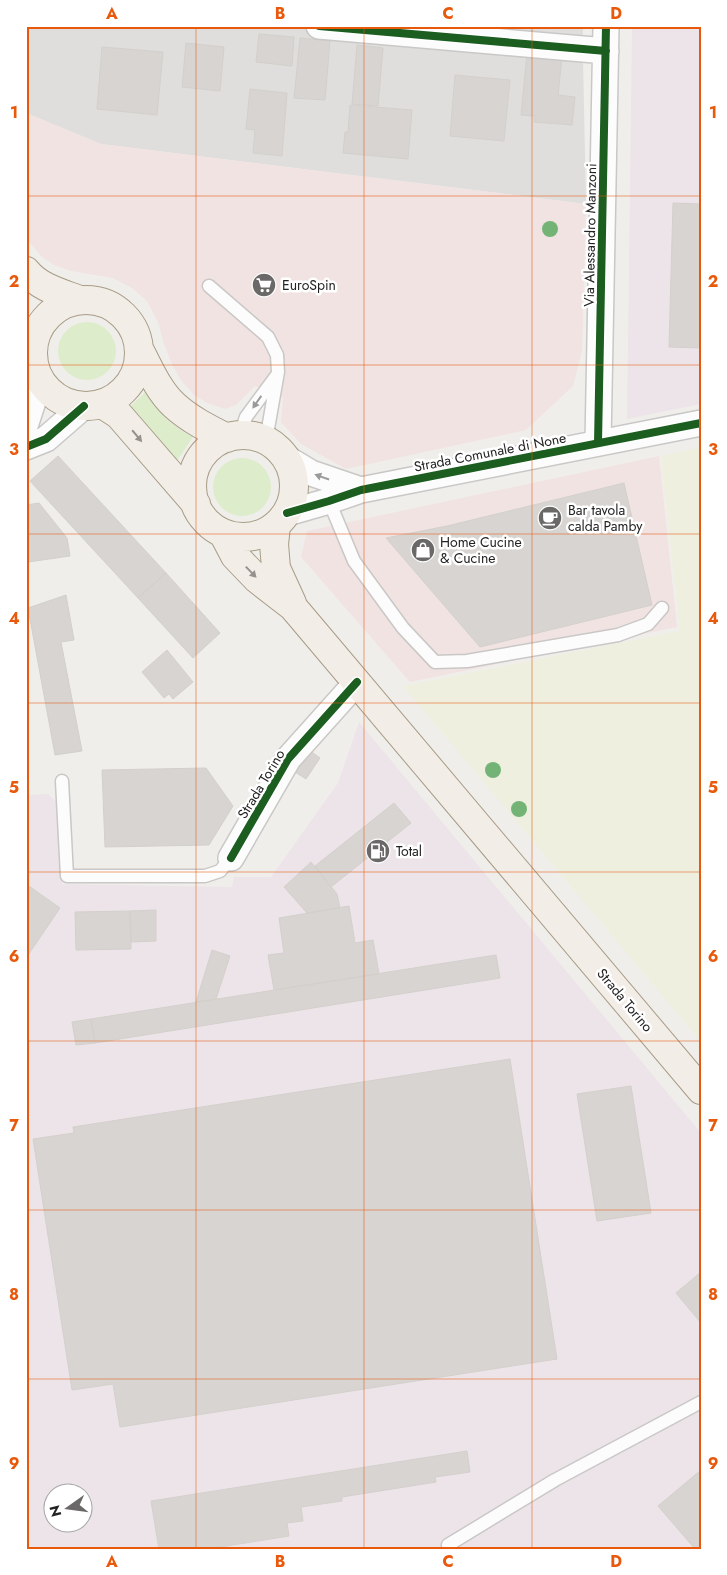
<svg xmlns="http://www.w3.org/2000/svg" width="727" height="1575" font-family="Jost,sans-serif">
<rect width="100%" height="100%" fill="#f0eeeb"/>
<!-- residential -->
<path fill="#dfdedc" d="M26 26H583V58L586 204 101 144 26 113Z"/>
<!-- commercial -->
<path fill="#f1e3e1" d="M26 113 101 144 586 204 582 351 573 386 526 430 346 469 301 444 281 422 283 398 255 386 236 405 225 409 207 403 193 394 180 379 171 362 164 344 158 322 147 301 132 288 113 278 71 271 54 265 42 257 26 238Z
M659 456 677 627 410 682 301 557 307 531Z"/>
<!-- industrial -->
<path fill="#ede4e9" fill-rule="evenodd" d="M632 26H701V404L627 419Z
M359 722 701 1133V1549H26V795L48 794 60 805 62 884 232 887 234 877H271L338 783ZM52 1492H82V1522H52Z"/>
<!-- farmland -->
<path fill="#efefdf" d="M701 447V1042L403 686 680 631 661 456Z"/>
<!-- grass -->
<path fill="#ddeccb" d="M58 351a29 29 0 1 1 58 0a29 29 0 1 1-58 0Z
M145 392C158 412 172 427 193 437L177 461 139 415 130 407Z
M213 487a29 29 0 1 1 58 0a29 29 0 1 1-58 0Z"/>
<!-- building -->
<path fill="#d7d4d2" stroke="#d3d0cc" d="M259 34 294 37 292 66 256 62Z
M300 38 330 41 325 100 294 98Z
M186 43 224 47 220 91 182 87Z
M357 45 383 48 378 106 352 104Z
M102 47 163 52 157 115 97 109Z
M527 54 562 57 558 95 575 97 572 125 534 122V116L521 115Z
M455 75 510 80 504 141 450 136Z
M250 89 287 93 282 156 253 153 255 130 246 129Z
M350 105 412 110 408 159 343 153 345 132H348Z
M673 203 701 204V348L669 347Z
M58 456 166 573 138 598 30 481Z
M624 483 652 605 480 647 386 538 447 526Z
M39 503 67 538 70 556 28 562 26 551V505Z
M166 573 220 633 193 658 138 598Z
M66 595 74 640 61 642 82 751 55 755 28 608Z
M167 650 193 682 173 699 169 694 164 698 142 672Z
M309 750 320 758 306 779 295 772Z
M206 768 233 806 209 845 105 847 102 770Z
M394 803 411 823 331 887 315 866Z
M311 862 337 894 340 908 307 913 284 887Z
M26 884 60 908 26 958Z
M349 906 355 943 373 940 379 974 274 990 268 955 284 953 279 918Z
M156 910V941L131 942 130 911Z
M130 911 131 949 76 950 75 912Z
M212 950 230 956 216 999 196 1002Z
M496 955 500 978 95 1043 91 1019Z
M91 1019 95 1043 76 1045 72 1022Z
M510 1059 557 1359 120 1427 113 1384 72 1390 33 1139 74 1133 73 1127Z
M631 1086 651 1213 597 1221 577 1094Z
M701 1272V1323L676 1293Z
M467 1451 470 1472 435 1477 436 1482 342 1497V1501L301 1507 303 1521 287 1523 289 1536 208 1549H159L151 1501Z
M701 1470V1549H695L658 1506Z"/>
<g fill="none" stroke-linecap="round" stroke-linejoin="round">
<!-- service casing -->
<g stroke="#c9c8c7" stroke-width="15">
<path id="service" d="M209 286 268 337 277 355 278 372 266 440
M240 435 246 417 277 375
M329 501 354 561 403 628 435 662 467 661 618 635 648 624 662 608
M62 781 67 876H205L220 871 231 858
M448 1545 555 1480 701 1402"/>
</g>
<!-- minor casing -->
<g stroke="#c9c8c7" stroke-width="28">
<path id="minor" d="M319 26 606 51
M26 423 40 380
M598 443 606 26
M26 447 46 439 84 406
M286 458 311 473 361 490
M287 513 329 501 361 490 701 423
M231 858 288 759 357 682"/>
</g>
<!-- primary casing -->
<g stroke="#a79c86" stroke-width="30">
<path id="primary" d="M26 271C39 287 58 292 77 299
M33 353a53 53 0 1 1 106 0a53 53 0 1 1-106 0Z
M139 349C149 368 158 390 174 405 189 419 209 429 227 438
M102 404 119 415 196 504
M192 486a51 51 0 1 1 102 0a51 51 0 1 1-102 0Z
M276 526 274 544 276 568 292 603
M223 533 235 556 257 579 293 607 701 1090"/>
</g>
<!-- service -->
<use href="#service" stroke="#fdfcfc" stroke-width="12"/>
<!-- minor -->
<use href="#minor" stroke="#fdfcfc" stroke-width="25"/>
<!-- primary -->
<use href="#primary" stroke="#f3ede7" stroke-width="28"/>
<!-- cycleway casing -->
<g stroke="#fff" stroke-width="11">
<path id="cycleway" d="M319 26 606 51
M598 443 606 26
M26 447 46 439 84 406
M287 513 329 501 361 490 701 423
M231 858 288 759 357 682"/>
</g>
<!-- cycleway -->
<use href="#cycleway" stroke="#1b5e20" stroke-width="8"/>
</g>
<!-- trees -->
<g fill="#73b476">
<circle cx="550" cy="229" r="8"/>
<circle cx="493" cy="770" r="8"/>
<circle cx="519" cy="809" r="8"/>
</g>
<!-- one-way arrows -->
<defs><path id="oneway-solid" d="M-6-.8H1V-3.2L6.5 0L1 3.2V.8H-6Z" transform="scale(1.25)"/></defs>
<g fill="#9a9a9a">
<use href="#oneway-solid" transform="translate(257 402) rotate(125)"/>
<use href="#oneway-solid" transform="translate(322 477) rotate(-161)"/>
</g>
<g fill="#95928e">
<use href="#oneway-solid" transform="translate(137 436) rotate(50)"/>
<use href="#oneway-solid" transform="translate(251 572) rotate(46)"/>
</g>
<!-- grid -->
<path fill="none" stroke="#e8590c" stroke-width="1" stroke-opacity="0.55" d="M196 26V1549M364 26V1549M532 26V1549M26 196H701M26 365H701M26 534H701M26 703H701M26 872H701M26 1041H701M26 1210H701M26 1379H701"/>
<!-- icons -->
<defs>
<g id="supermarket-disc" transform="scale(1.25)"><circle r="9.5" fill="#6a6968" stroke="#fff"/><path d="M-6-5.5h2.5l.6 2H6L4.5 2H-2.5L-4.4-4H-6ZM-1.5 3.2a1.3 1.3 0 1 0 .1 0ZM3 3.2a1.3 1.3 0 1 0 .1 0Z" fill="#fff"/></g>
<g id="cafe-disc" transform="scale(1.25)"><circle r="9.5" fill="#6a6968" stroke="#fff"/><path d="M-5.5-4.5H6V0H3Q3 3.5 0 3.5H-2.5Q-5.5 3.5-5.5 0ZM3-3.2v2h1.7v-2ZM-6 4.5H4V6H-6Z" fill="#fff"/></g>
<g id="shop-disc" transform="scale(1.25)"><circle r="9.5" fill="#6a6968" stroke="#fff"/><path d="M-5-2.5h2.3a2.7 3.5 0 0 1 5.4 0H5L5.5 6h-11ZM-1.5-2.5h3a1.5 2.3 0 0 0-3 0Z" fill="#fff"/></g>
<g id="fuel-disc" transform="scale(1.25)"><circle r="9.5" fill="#6a6968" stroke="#fff"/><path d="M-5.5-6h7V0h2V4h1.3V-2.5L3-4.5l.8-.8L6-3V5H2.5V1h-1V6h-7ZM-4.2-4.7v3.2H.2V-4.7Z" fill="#fff"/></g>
</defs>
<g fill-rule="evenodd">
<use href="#supermarket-disc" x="264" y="285"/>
<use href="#cafe-disc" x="550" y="518"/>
<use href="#shop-disc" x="423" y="550"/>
<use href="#fuel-disc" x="378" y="851"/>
</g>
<g text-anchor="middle" stroke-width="5" stroke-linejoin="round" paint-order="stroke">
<!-- street labels -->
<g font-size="14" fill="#222" stroke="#fff">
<text transform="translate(590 235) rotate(-89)" y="5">Via Alessandro Manzoni</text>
<text transform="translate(490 452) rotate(-11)" y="5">Strada Comunale di None</text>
<text transform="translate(261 784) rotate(-59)" y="5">Strada Torino</text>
<text transform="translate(625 1000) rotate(50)" y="5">Strada Torino</text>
</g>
<!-- poi labels -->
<g font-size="14" fill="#222" stroke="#fff" text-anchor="start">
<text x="282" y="290">EuroSpin</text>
<text x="568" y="515">Bar tavola<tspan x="568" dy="16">calda Pamby</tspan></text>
<text x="440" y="547">Home Cucine<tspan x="440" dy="16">&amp; Cucine</tspan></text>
<text x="396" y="856">Total</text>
</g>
</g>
<!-- border -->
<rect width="727" height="1575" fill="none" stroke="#ffffff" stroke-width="55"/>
<!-- north arrow -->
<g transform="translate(68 1508) rotate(256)"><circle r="24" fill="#ffffff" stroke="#a7a7a7"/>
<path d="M0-4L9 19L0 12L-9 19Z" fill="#6a6968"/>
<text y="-8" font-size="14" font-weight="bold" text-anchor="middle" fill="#222222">N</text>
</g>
<rect x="28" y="28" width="672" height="1520" fill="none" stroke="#e8590c" stroke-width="2"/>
<g font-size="16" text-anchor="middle" font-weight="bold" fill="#e8590c">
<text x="112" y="19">A</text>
<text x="280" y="19">B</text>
<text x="448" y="19">C</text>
<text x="616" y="19">D</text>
<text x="14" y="118">1</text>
<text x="713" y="118">1</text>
<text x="14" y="287">2</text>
<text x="713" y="287">2</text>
<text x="14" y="455">3</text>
<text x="713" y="455">3</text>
<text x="14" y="624">4</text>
<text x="713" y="624">4</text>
<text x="14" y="793">5</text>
<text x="713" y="793">5</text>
<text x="14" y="962">6</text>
<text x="713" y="962">6</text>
<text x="14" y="1131">7</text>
<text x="713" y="1131">7</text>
<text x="14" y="1300">8</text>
<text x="713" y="1300">8</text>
<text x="14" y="1469">9</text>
<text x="713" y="1469">9</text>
<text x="112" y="1567">A</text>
<text x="280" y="1567">B</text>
<text x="448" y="1567">C</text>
<text x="616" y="1567">D</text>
</g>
</svg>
